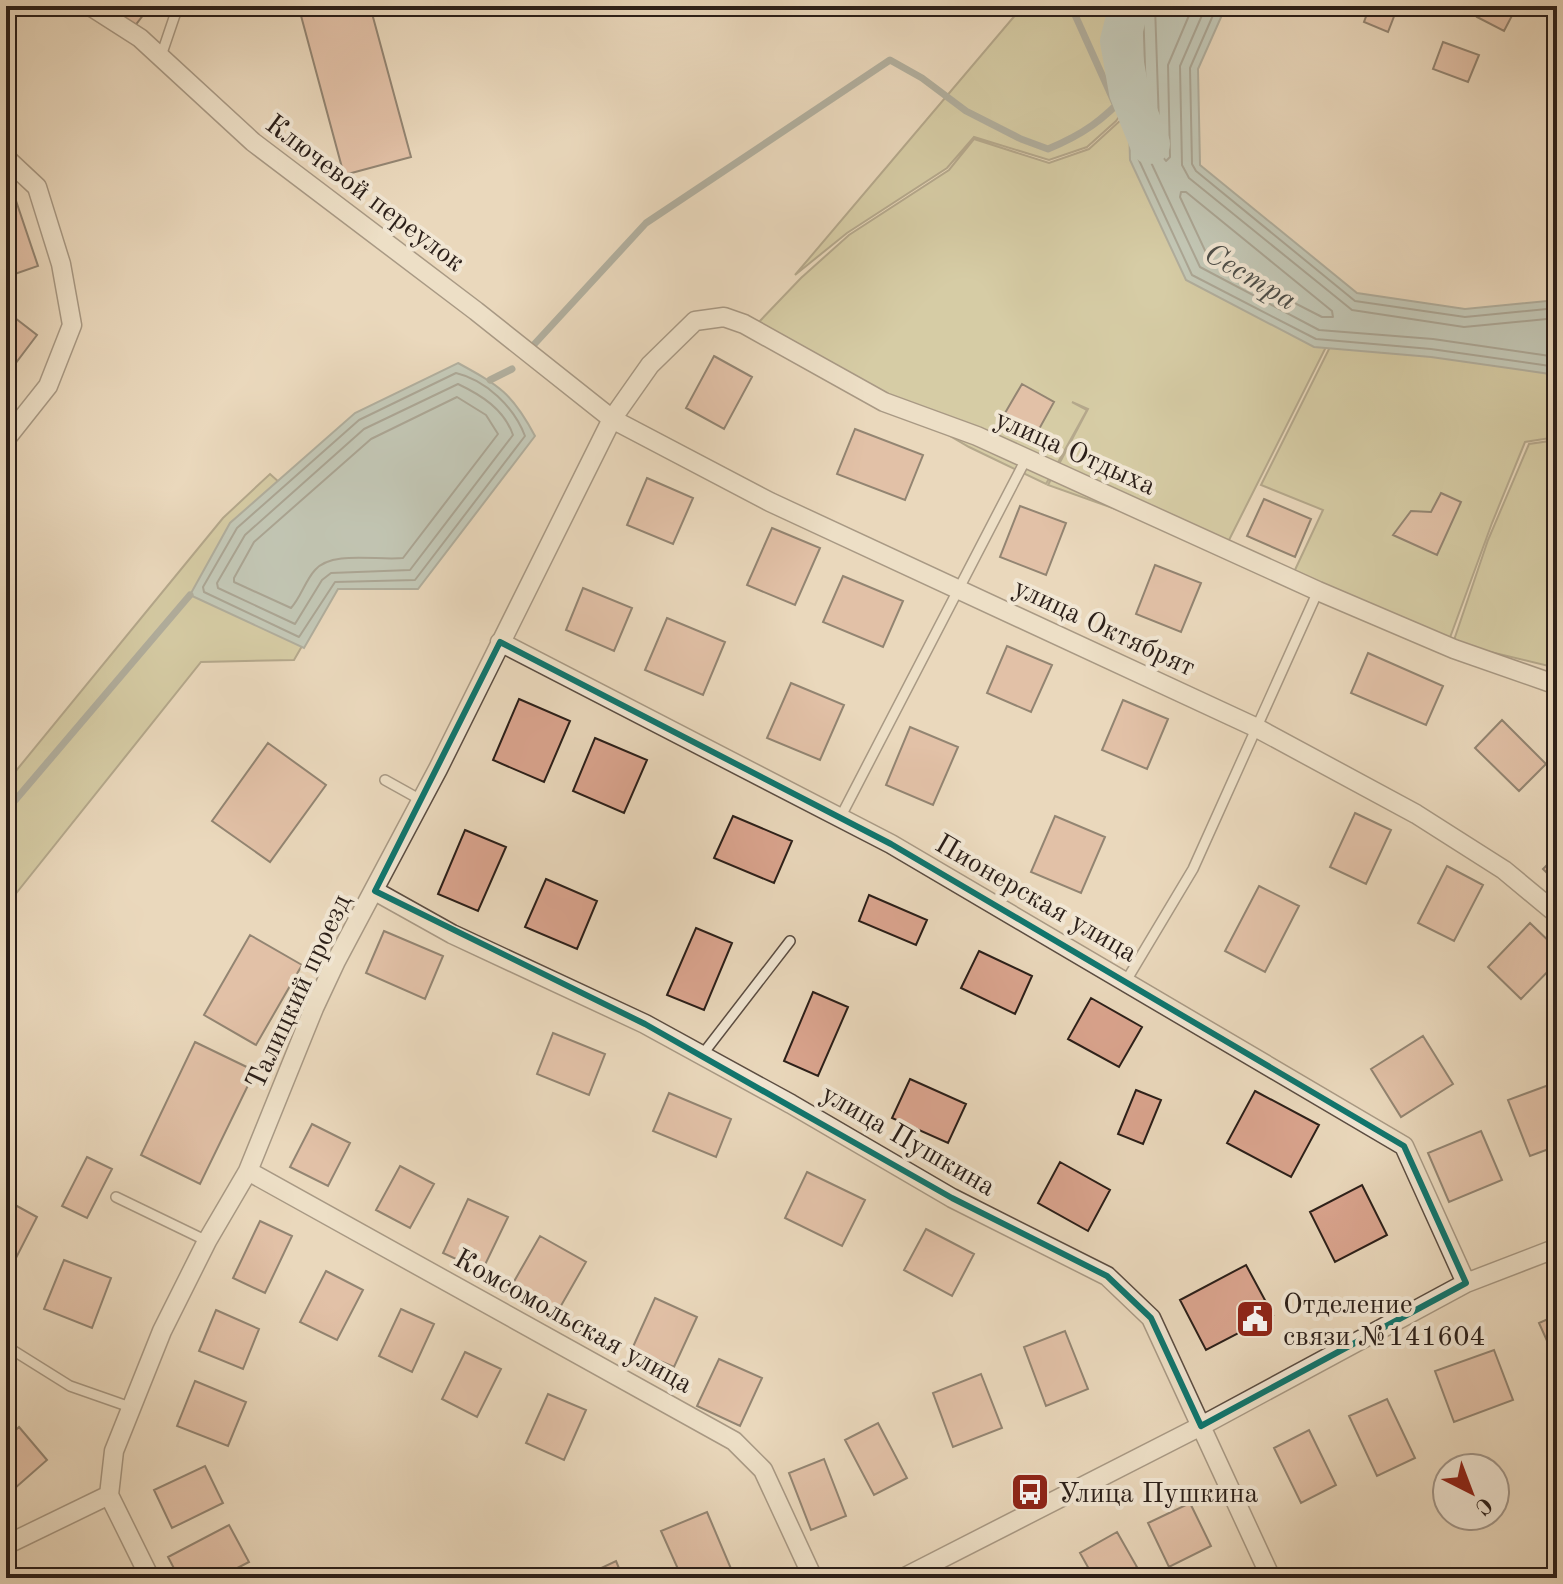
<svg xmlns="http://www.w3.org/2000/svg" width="1563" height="1584" font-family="'Old Standard TT',serif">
<rect width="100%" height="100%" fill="#ead8bc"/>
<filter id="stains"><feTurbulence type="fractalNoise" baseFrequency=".0025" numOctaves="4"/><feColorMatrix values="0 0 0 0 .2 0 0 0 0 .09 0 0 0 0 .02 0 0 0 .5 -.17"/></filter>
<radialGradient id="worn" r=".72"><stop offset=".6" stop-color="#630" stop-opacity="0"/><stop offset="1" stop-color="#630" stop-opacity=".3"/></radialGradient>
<!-- green -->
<path fill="#bfbc8b" stroke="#756e52" stroke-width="2" d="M1023 6H1126L1117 42 1130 100 1192 241 1294 308 1426 335 1557 328V336L1439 344 1298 318 1191 252 1124 111 1126 107 1116 121 1087 147 1049 160 974 137 947 168 847 233 795 275Z
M1123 118 1179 263 1333 333 1225 548 1048 485 1088 409 1072 402 1087 410 1046 484 969 447 758 323 801 278 849 235 949 170 974 139 1049 163 1089 149Z
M1337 333 1557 341V437L1525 442 1492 523 1448 643 1287 587 1323 510 1261 485Z
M1557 440V668L1453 643 1488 540 1529 444Z
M270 474 375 569 344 573 294 660 201 662 6 906V783L223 518Z"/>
<!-- water -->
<path fill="#9ab8b7" stroke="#6e7b78" stroke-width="2" d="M1126 6H1226L1198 69 1200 165 1357 293 1465 309 1557 300V375L1431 357 1314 347 1186 280 1130 160Z
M458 363C500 386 512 393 535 436L418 589H338L304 648 190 595 230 523 355 413Z"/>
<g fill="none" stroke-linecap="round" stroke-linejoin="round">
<!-- shore -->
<path stroke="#626c68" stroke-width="2" d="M1133 6 1138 158 1192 275 1316 339 1431 349 1557 367
M1143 6 1148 156 1200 267 1319 330 1433 339 1557 357
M1155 6 1160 153 1166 161 1170 157 1168 65 1193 6
M1206 6 1180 66 1182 165 1189 178 1352 310 1464 327 1557 318
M1217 6 1190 68 1192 164 1196 171 1355 301 1465 317 1557 308
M1181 192H1186L1332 311 1333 317H1322L1209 259 1180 197Z
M456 373C486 380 514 407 525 436L415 580 335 582 299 637 204 592 203 587 237 528 359 420Z
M458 384C481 395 504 409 513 435L410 570 331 573 322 580 295 624 218 588 217 583 245 535 364 429Z
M457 397 486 415 498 434 403 558C379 561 332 550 315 570 305 581 301 597 291 608L234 582V578L254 542 371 439Z"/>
<!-- stream -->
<path stroke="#6e7b78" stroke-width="7" d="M1071 6 1116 106
M528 351 646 223 890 60 922 78 966 111 1021 139 1048 149C1084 134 1103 120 1129 92
M490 380 512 369
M6 811 190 595"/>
<!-- river -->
<path stroke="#9ab8b7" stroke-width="40" d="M1129 6 1120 41 1129 92 1150 144"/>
</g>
<!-- building -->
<path fill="#daa48e" stroke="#2b1f19" stroke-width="2" d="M108 6H150L134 27Z
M324 6H370L411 157 344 175 300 12Z
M1370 6H1398L1388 32 1364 22Z
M1483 6H1517L1504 31 1477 17Z
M1443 42 1479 55 1468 82 1433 69Z
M8 177 38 266 6 277V178Z
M6 311 37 335 6 376Z
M714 356 752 377 724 429 686 408Z
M1022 384 1054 402 1038 431 1005 413Z
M855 429 923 455 905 500 837 474Z
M647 478 693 498 673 544 627 525Z
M1441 493 1461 502 1437 555 1393 535 1411 511 1431 512Z
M1264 499 1311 519 1295 557 1247 536Z
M1020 506 1066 523 1046 575 1000 557Z
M772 528 820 548 795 605 747 585Z
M1155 565 1201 583 1181 632 1136 614Z
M843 576 903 601 883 647 823 622Z
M583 588 632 608 614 651 566 630Z
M667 618 725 642 703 695 645 670Z
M1007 646 1052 665 1031 712 987 693Z
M1368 653 1443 686 1426 725 1351 693Z
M791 683 844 705 820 760 767 738Z
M519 699 570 721 544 782 493 760Z
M1123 700 1168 719 1147 769 1102 750Z
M1502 720 1546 764 1519 791 1475 748Z
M910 727 958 747 933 805 886 785Z
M595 738 647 760 624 813 573 791Z
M268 743 326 785 270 862 212 821Z
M1355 813 1391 830 1366 884 1330 867Z
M733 816 792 841 774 883 714 858Z
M1055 816 1105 837 1081 893 1031 872Z
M465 830 506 847 478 911 438 894Z
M1557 855V883L1543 869Z
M1447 866 1483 885 1454 941 1418 923Z
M546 879 597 901 577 949 525 927Z
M1259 886 1299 906 1265 972 1225 951Z
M869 895 927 920 916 945 859 921Z
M1530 923 1557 949V962L1521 999 1488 967Z
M696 928 732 943 704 1010 667 995Z
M384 931 443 956 425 999 366 973Z
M250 935 302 965 256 1045 204 1015Z
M979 951 1032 976 1015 1014 961 988Z
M813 992 848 1007 818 1076 784 1061Z
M1091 998 1142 1027 1119 1067 1068 1039Z
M553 1033 605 1054 589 1095 537 1074Z
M1423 1036 1453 1084 1401 1117 1371 1069Z
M195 1042 255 1071 200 1184 141 1155Z
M910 1079 966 1104 948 1143 892 1118Z
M1557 1082V1146L1530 1156 1508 1100Z
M1136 1090 1161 1100 1143 1144 1118 1134Z
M1255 1091 1319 1125 1291 1177 1227 1143Z
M669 1093 731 1119 716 1157 653 1131Z
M312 1124 350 1143 328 1186 290 1167Z
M1481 1131 1502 1180 1449 1202 1428 1153Z
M87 1157 112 1169 87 1218 62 1206Z
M1060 1162 1110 1190 1088 1231 1038 1203Z
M400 1166 434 1184 410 1228 376 1210Z
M807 1172 865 1200 842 1246 785 1218Z
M1362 1185 1387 1235 1335 1262 1310 1212Z
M468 1199 508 1217 482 1271 443 1253Z
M6 1200 37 1217 16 1258 6 1253Z
M260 1221 292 1236 265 1293 233 1278Z
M926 1229 974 1254 952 1296 904 1270Z
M540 1236 586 1262 554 1318 508 1292Z
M64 1260 111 1278 92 1328 44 1309Z
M1246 1265 1273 1315 1206 1350 1180 1300Z
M326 1271 363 1290 337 1340 300 1322Z
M655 1298 697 1317 674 1367 632 1349Z
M401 1309 434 1324 412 1372 379 1356Z
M216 1310 259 1329 243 1369 199 1351Z
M1557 1315V1363L1539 1323Z
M1065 1331 1088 1389 1046 1406 1024 1347Z
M1494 1350 1513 1400 1454 1422 1435 1371Z
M465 1352 501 1369 477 1417 442 1399Z
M719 1359 762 1378 740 1426 697 1406Z
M981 1374 1002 1428 953 1447 933 1393Z
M195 1381 246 1402 228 1446 177 1426Z
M548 1394 586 1410 564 1460 526 1443Z
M1387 1399 1415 1458 1377 1476 1349 1416Z
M878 1423 907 1478 874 1495 845 1440Z
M19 1427 47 1460 6 1496V1439Z
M1309 1430 1336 1485 1301 1503 1274 1448Z
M824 1459 846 1516 811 1530 789 1473Z
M205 1466 223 1503 172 1528 154 1490Z
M1190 1503 1211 1546 1169 1567 1148 1523Z
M707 1512 732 1571 716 1578H682L661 1531Z
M229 1525 249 1562 218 1578H179L168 1557Z
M1117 1532 1137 1567 1117 1578H1094L1080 1553Z
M616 1561 623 1578H580Z"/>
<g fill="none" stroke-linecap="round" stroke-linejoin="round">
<!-- lane casing -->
<g stroke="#5b4d42" stroke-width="12">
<path id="lane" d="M161 56 178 6
M385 780 421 800
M840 818 1026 459
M1126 981 1193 869 1318 591
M702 1055 790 941
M116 1197 207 1241
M6 1346 70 1386 130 1407"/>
</g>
<!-- street casing -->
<g stroke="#5b4d42" stroke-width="21">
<path id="street" d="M90 6 140 38 253 142 476 311 612 419 770 502 1255 727 1416 814 1504 870 1557 914
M6 158 37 187 61 264 72 325 48 386 6 439
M500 642 891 844 1404 1146 1466 1283
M375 891 452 934 645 1024 791 1104 952 1198 1107 1276 1151 1318 1271 1578
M248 1171 734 1441 763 1470 813 1578
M109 1495 114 1451 162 1331 207 1241 248 1171 314 1008 336 961 438 769 612 419 650 365 695 321 724 317 744 324 884 402 977 436 1318 591 1454 649 1557 685
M109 1495 150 1578
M6 1545 109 1495
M903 1578 1201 1426 1466 1283 1557 1248"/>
</g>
<!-- lane -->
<use href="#lane" stroke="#f1e6d3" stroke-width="9"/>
<!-- street -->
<use href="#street" stroke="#f1e6d3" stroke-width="18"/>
</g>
<!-- marked area -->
<path d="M0 0H1563V1584H0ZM500 642 891 844 1404 1146 1466 1283 1201 1426 1151 1318 1107 1276 952 1198 645 1024 375 891Z" fill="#ead8bc" fill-opacity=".55" fill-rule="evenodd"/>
<path fill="none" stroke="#0f766e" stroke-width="6" stroke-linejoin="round" d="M500 642 891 844 1404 1146 1466 1283 1201 1426 1151 1318 1107 1276 952 1198 645 1024 375 891Z"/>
<!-- icons -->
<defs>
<g id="civic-square" transform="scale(2)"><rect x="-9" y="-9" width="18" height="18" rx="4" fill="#8f2418" stroke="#f1e6d3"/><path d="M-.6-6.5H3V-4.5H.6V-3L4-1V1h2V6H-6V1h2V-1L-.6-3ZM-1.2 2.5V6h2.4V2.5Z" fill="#fff"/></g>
<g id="bus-square" transform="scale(2)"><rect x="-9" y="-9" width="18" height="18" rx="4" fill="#8f2418" stroke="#f1e6d3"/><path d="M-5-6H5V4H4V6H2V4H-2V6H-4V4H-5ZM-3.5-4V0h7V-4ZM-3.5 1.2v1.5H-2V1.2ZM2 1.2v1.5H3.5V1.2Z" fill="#fff"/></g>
</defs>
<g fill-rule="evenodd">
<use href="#civic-square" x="1255" y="1319"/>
<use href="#bus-square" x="1030" y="1492"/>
</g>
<g text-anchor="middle" stroke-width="8" stroke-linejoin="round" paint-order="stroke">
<!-- street labels -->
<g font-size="28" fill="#2b1f19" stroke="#f1e6d3">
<text transform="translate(366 192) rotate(37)" y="10">Ключевой переулок</text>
<text transform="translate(1076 451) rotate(24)" y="10">улица Отдыха</text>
<text transform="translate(1105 626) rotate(25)" y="10">улица Октябрят</text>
<text transform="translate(1037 897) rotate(30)" y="10">Пионерская улица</text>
<text transform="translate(297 991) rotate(-65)" y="10">Талицкий проезд</text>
<text transform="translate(909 1139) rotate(30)" y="10">улица Пушкина</text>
<text transform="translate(574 1320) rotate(29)" y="10">Комсомольская улица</text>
</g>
<!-- poi labels -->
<g font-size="28" fill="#2b1f19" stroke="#f1e6d3" text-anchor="start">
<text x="1283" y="1313">Отделение<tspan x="1283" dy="32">связи №141604</tspan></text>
<text x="1058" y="1502">Улица Пушкина</text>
</g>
<!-- water labels -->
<g font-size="30" font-style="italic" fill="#4c4d48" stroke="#f1e6d3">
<text transform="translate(1251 276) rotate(31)" y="10">Сестра</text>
</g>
</g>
<!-- margin -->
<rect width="1563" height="1584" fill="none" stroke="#ead8bc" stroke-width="32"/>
<rect x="8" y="8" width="1547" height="1568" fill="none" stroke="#2b1f19" stroke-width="4"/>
<rect x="16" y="16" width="1531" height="1552" fill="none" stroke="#2b1f19" stroke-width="2"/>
<!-- north arrow -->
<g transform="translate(1471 1492) rotate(138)"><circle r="38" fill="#f1e6d3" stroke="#a29689" stroke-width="2"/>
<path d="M0-6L14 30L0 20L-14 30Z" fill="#8f2418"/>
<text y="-12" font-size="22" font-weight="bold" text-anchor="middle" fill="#2b1f19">С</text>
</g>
<rect width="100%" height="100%" filter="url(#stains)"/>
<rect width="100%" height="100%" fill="url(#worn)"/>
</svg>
